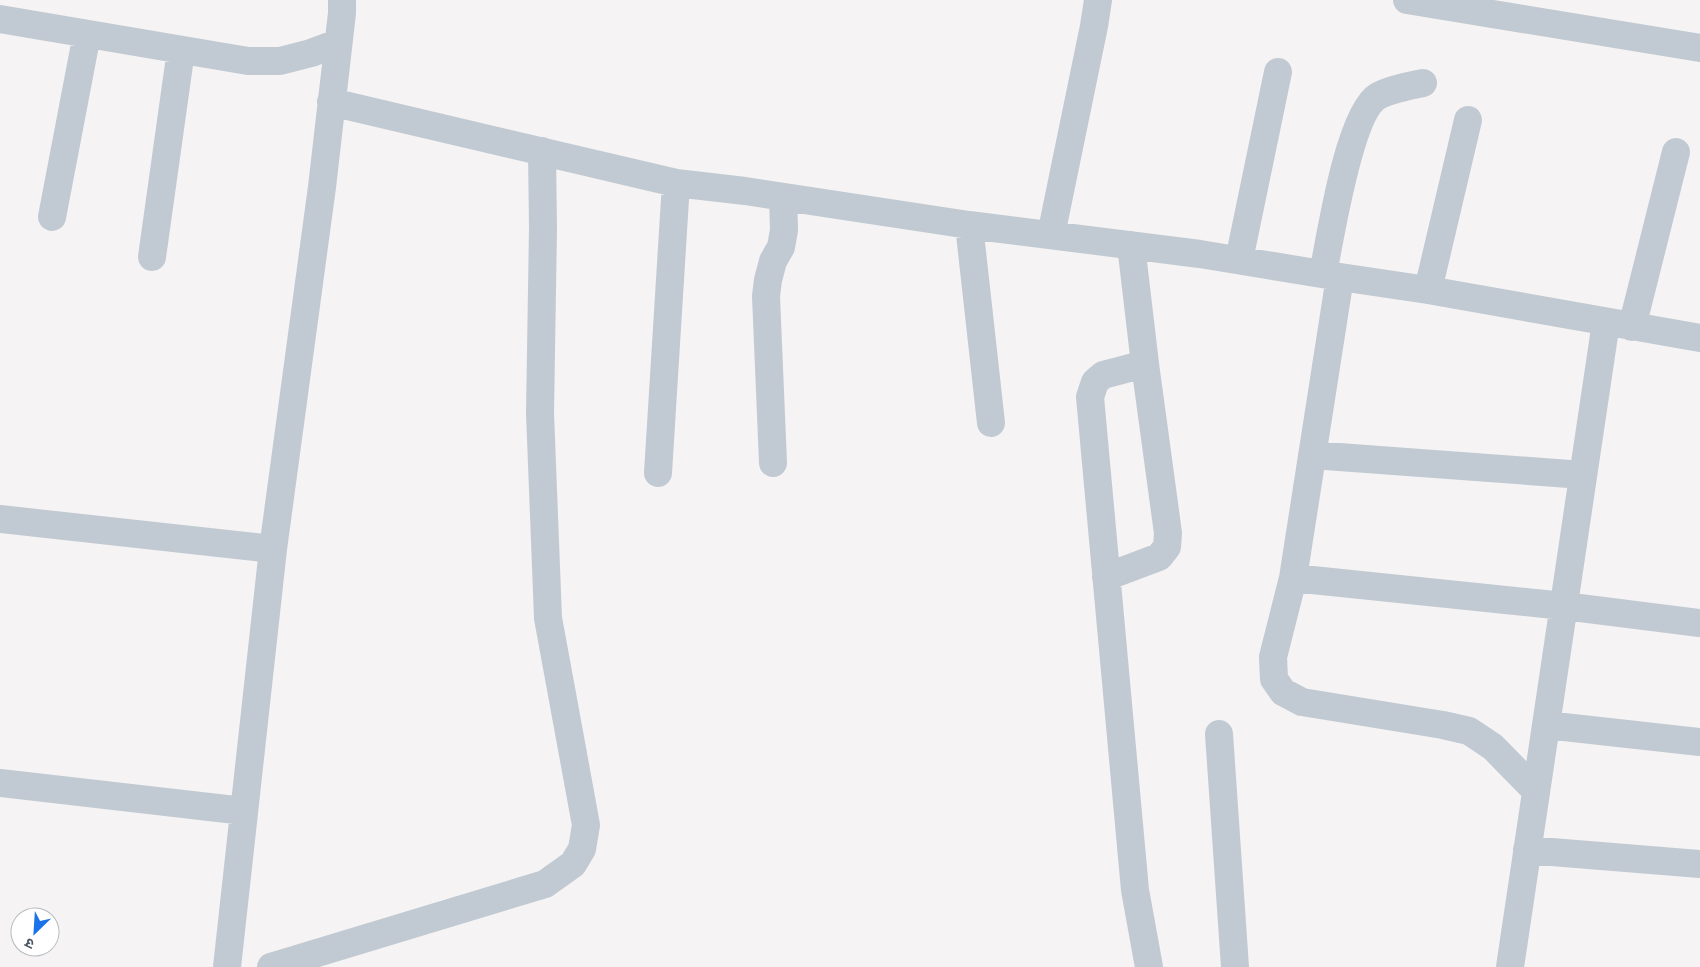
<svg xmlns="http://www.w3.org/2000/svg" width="1700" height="967" font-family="Jost,'Noto Sans Devanagari',sans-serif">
<rect width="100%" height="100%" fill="#f5f3f3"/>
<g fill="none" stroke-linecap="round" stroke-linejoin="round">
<!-- minor -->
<path stroke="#c1cad2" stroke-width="28" d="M1407 0 1700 48
M0 19 248 61H280L311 53 338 43
M331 102 676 183 745 191 969 225 1200 254 1340 277 1428 290 1700 338
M52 217 87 34
M969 225 991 423
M1051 235 1094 26 1098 0
M152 257 181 50
M1239 260 1278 72
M1323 274C1330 239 1349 113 1378 96 1391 89 1409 86 1423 83
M1340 277 1293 578 1273 657 1274 679 1283 692 1302 702 1443 725 1469 731 1493 747 1536 791
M1428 290 1468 120
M1632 327 1676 152
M1145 364 1103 375 1095 382 1090 397 1135 890 1149 967
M1312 455 1583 475
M773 463 766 296 768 280 773 261 781 247 784 230 783 197
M658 473 676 183
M0 519 273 549
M1106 577 1159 557 1167 547 1168 533 1145 364 1131 245
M1293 578 1564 606 1700 623
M1546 725 1700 742
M1219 734 1235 967
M0 783 244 811
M1527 850 1700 864
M227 967 273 549 322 187 342 13V0
M271 967 545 884 573 864 582 849 586 825 548 618 540 413 543 228 542 151
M1510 967 1606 322"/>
</g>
<!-- north arrow -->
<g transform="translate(35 932) rotate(205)"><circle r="24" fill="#ffffff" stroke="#b7bbc0"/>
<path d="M0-4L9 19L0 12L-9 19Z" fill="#1a73e8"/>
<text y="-8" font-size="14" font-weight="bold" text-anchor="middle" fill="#4a5661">उ</text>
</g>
</svg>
